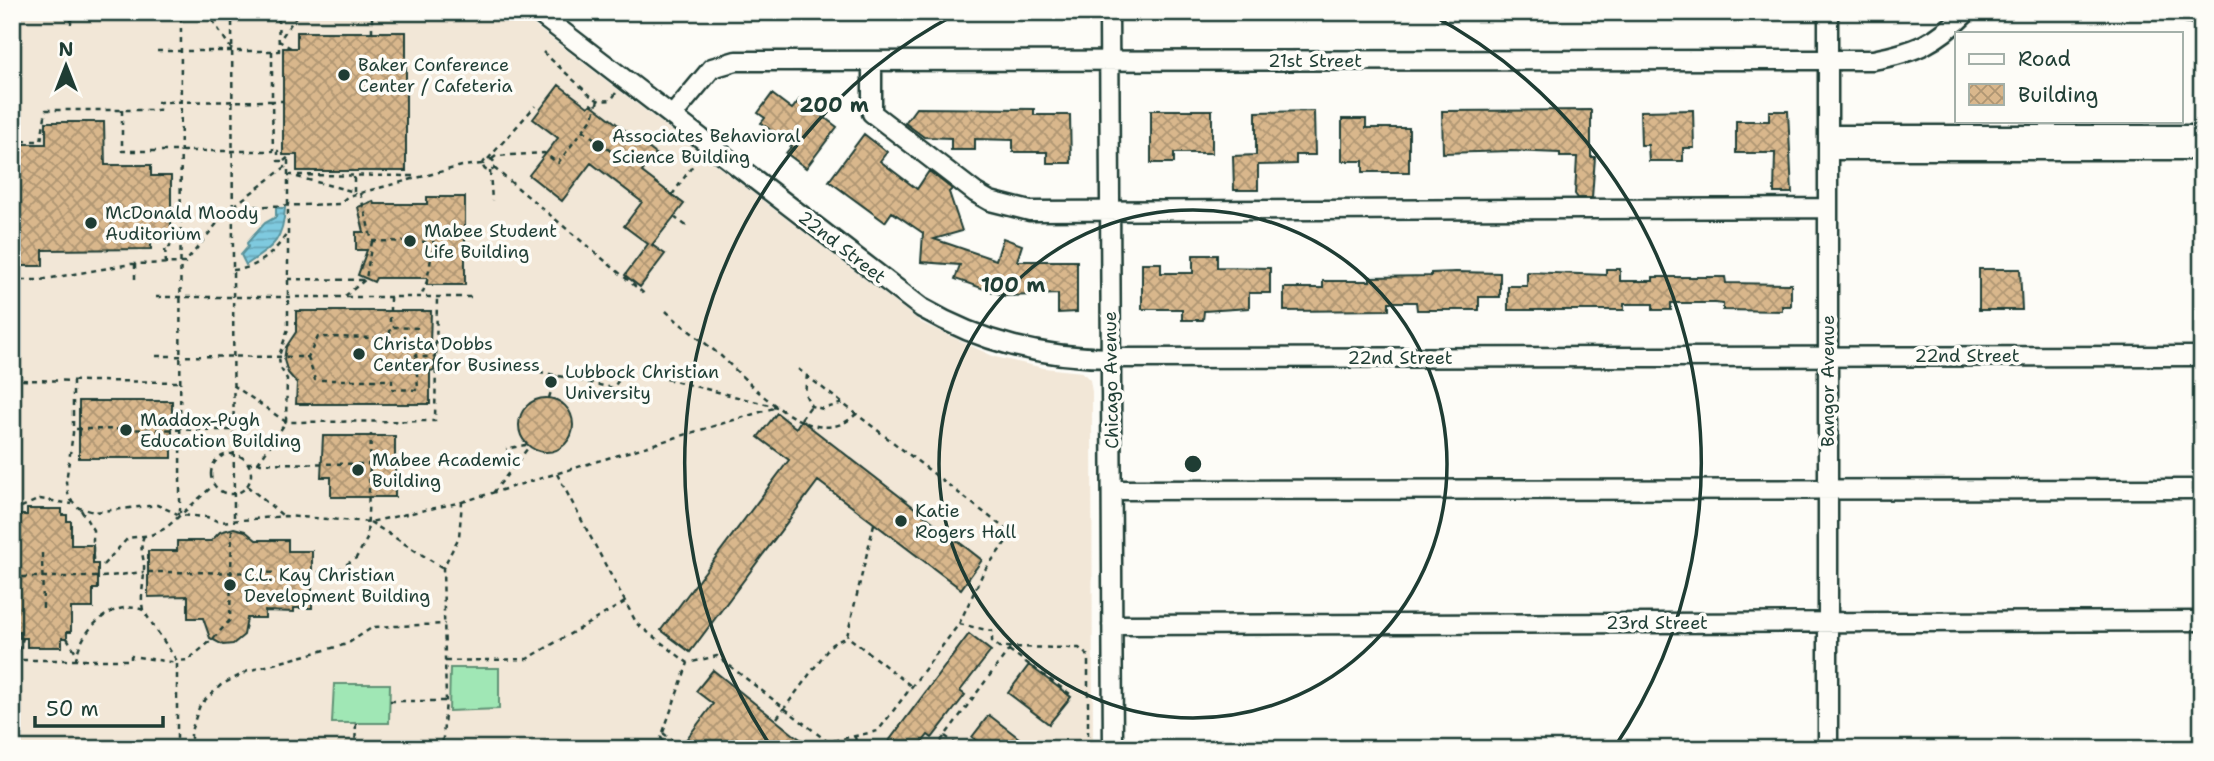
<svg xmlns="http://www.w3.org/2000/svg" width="2214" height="761" font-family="'Shantell Sans',sans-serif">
<defs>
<pattern id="water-rules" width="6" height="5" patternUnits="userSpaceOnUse" patternTransform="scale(1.75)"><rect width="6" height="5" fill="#7fcadf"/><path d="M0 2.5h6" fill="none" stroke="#67a5b6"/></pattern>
<pattern id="building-cross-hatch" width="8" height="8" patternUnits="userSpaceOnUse" patternTransform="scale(1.75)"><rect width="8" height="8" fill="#d9b78c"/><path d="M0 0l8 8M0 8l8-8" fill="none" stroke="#af9673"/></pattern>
</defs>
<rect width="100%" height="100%" fill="#fdfcf7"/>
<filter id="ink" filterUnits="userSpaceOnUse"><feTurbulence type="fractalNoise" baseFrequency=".0143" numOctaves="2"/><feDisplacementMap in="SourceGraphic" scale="14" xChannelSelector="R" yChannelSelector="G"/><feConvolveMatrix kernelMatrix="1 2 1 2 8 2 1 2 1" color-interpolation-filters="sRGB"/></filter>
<g filter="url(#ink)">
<!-- built -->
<path fill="#f2e7d7" d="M12 12H517L922 323 995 357 1044 368 1082 372 1090 380 1092 392 1093 749H12Z"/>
<!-- pitch -->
<path fill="#a0e7b5" stroke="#609274" stroke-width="2" d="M450 668H499V709L449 711Z
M334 684H390L389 723H332Z"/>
<!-- water -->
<path fill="url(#water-rules)" stroke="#59929b" stroke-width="2" d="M276 208H285C283 242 272 247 246 265L241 255 248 247 247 243 265 223 276 217Z"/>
<!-- building -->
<path fill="url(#building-cross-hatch)" stroke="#1f3d34" stroke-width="2" d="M297 32H406V171H297V155H283V48H297Z
M559 85 588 107 591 104 656 154 642 172 684 204 652 245 665 254 640 287 625 275 648 244 624 226 642 202 591 163 562 201 529 175 558 138 533 119Z
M772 94 792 109 800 99 837 127 806 168 786 153 792 146 761 123 765 118 758 113Z
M916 108 1034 109V115H1070L1071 163H1047V152H1013V140L975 139V150H951V138L924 137 905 123Z
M1151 110H1212V153H1174V163H1151Z
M1591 110V157H1595L1592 198H1578L1575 194 1577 157H1560V153L1511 151 1443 153 1442 111Z
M1693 110 1694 148H1683V161H1649L1648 145H1641L1640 111Z
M1314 111 1315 155H1296V164L1258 165V190H1234L1233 156 1256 155V112Z
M1769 111H1788L1792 193H1774L1775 153H1736V121H1769Z
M1342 119H1366V128H1409V172H1363V161H1342Z
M46 122H104L105 165H151V176H171V238H151V249L43 250V266H21V256H12V144H46Z
M864 134 887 152 880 161 917 189 929 171 952 189 949 192 962 231 934 239 996 260 1003 238 1022 245 1017 261H1077V312L1058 313V294L1005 296 955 279 960 265 921 262 923 233 892 212 885 222 829 181Z
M427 197H465V285H427V278H376L374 282 358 275 367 250H356V232H364L358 207 373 201 374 204H427Z
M1193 255H1217V267L1270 268V293H1249V308L1204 311 1203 320H1182V309H1142V263H1161V273H1193Z
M1606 269H1620V281H1653V277H1725L1726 283 1791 284V306H1782V311L1723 310V304L1715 303H1671V310H1653V304H1624V310H1508V286H1527V272L1606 275Z
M1979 269H2020L2022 310H1979Z
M1456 272 1500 273V297H1479V310H1417L1416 302H1389V310L1284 311V288H1323V281H1370V277L1431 276V273Z
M296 311H431L430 344H435L434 370 430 371V404H296L297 383 288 373 284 360 286 347 296 332Z
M519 425a27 27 0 1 1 54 0a27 27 0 1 1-54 0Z
M79 401H172V458H79Z
M777 413 796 428 801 420 982 560 961 589 818 481 690 652 661 630 789 460 758 437Z
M323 436H395V497H331V477H321Z
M27 509H62V515H67V521H71V545H93V564H98V589H93V608H71V632H67V638H62V647H27V638H20V632H16V608H12V545H16V521H20V515H27Z
M234 528 245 531 256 540H288V551H312V608H294V612L265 611V618H247L244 635 233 644 223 645 210 638 203 618H188V596L148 597V551H177V541H211L220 532Z
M969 634 991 651 960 691 965 695 932 738 928 735 917 749H883Z
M1029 665 1071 697 1049 724 1008 693Z
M713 670 793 734 815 749H679L713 704 696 691Z
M989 715 1033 749H987L972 737Z"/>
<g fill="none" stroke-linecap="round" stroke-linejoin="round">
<!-- minor casing -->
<g stroke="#1f3d34" stroke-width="23">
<path id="minor" d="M537 12 922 308C982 343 1042 357 1111 358L2202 356
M1109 12 1113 749
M1828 12V749
M2187 12 2202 15
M872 61V113L976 193 990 201 1030 211 1828 208
M672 116 712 68 736 61 1873 60C1916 52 1936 43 1967 12
M1828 135H2202
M1828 150H2202
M1112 490 2202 489
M1112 625 2202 621"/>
</g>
<!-- path -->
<path stroke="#1f3d34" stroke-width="2.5" stroke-dasharray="5 5" stroke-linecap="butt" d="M207 12 232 50
M232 12 234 518
M326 12H401
M71 24V12
M372 32V13
M291 48 279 41 299 12
M157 51H279L278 12
M543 52 592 97 600 101 611 100 616 93
M157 102 272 101V51
M122 110V151H273L272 101H283
M583 130 612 152
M12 141H41L46 110H159V102
M483 165a6 6 0 1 1 12 0a6 6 0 1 1-12 0Z
M488 159 535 106
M492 159 496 156 544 153 558 163 593 117 598 100
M284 161 291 155
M494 168 647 296
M12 170 18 142
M490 171 492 201
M288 175 418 176
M297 177 355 192
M354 192V171
M672 195 698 158
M234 207 339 204 348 196 360 193 462 166 482 164
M170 209 181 208
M674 217 688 227
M372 241 434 242 427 281 421 297
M135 264V281
M166 264 165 247H170L173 209
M233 270C258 269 275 252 288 232
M288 279 365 280
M12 280H40L131 264 185 263 227 211 288 165
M345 296 366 279 372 241 360 193
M156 297H471
M390 297V327
M666 311C683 327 703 341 721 356 751 384 813 456 856 414
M156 356 308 357 318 337 390 338V327L417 328 416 357H436
M308 357 315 380H392V389L418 390 416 358
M500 363 613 388 627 369 777 407
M807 375 805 394 811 406 823 409 843 403
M12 380 180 382
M73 381V433L66 482 69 498 79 508 94 512 157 505 180 515 207 517 220 522 285 516 370 522 462 502 459 537 443 568 446 701 442 749
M233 385 286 422 435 421 437 297
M549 398 556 375
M801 419 811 406
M76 429 234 430
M211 474a20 20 0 1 1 40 0a20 20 0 1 1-40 0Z
M247 463 370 464 371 434
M258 463 286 422 287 379 280 367 279 356 288 329V161H278V151H273
M557 474 637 624 688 663 717 656 828 742 878 731 959 624 984 571 1012 534 798 369
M247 486 282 515
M493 493 528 448 525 445 506 449
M462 502 777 407
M81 510 93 530V560
M12 511 40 499 72 504
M180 513 181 12
M370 522 443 568
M874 524 847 636 911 686
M42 553 43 610
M103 565 128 538 151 535 166 528 215 484
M148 572 312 573 340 569 356 558 367 539 370 464
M12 577H98
M102 577 144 572
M143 610C140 595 144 584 144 570 145 557 138 549 144 536
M959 624 992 631V641L999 647 1079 648 1088 656V749
M67 638 77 654
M12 650 16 660 23 638
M1009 650 1070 694
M12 660H131V656L177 663
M76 660C79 631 113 598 143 610L177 661 188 660 212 640 230 620 232 528
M445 661 527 659 625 602
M177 664V749
M390 701H446
M777 718 832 644 846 637
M663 733 683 749
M855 736 857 749
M945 736 962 749
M191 749V731L200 705 221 685 248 671 347 644 373 627 445 624
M355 749 356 723
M669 749 661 738 688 663
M935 749 1011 647"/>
<!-- minor -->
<use href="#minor" stroke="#fdfcf7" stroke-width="18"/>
</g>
</g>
<!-- distance rings -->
<g fill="none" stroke="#1f3d34" stroke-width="3.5">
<circle cx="1193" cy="464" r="254"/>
<path d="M772 748A508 508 0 0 1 958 13M1428 13A508 508 0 0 1 1614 748"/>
</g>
<!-- markers -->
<g fill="#1f3d34" stroke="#fdfcf7" stroke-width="2.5">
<circle cx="344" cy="75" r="7"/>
<circle cx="598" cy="146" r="7"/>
<circle cx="91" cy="223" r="7"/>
<circle cx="410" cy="241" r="7"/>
<circle cx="359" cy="354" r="7"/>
<circle cx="551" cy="382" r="7"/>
<circle cx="126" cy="430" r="7"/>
<circle cx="358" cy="470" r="7"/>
<circle cx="901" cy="521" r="7"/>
<circle cx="230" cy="585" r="7"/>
</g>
<g text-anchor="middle" stroke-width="7" stroke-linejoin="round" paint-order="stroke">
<!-- street labels -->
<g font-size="18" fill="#1f3d34" stroke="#fdfcf7">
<text x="1315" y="67">21st Street</text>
<text transform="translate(842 247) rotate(38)" y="6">22nd Street</text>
<text x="1967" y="362">22nd Street</text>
<text x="1400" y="364">22nd Street</text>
<text transform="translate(1111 380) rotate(-91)" y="6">Chicago Avenue</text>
<text transform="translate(1828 381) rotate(-90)" y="6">Bangor Avenue</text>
<text x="1657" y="629">23rd Street</text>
</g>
<!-- poi labels -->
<g font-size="18" fill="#1f3d34" stroke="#fdfcf7" text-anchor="start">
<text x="358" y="71">Baker Conference<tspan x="358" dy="21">Center / Cafeteria</tspan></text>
<text x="612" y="142">Associates Behavioral<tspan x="612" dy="21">Science Building</tspan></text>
<text x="105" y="219">McDonald Moody<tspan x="105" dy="21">Auditorium</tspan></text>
<text x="424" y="237">Mabee Student<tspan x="424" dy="21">Life Building</tspan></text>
<text x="373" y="350">Christa Dobbs<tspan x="373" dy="21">Center for Business</tspan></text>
<text x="565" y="378">Lubbock Christian<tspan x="565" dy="21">University</tspan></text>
<text x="140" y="426">Maddox-Pugh<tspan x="140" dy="21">Education Building</tspan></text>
<text x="372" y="466">Mabee Academic<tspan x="372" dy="21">Building</tspan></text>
<text x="915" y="517">Katie<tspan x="915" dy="21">Rogers Hall</tspan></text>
<text x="244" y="581">C.L. Kay Christian<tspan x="244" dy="21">Development Building</tspan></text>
</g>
</g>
<circle cx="1193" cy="464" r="10" fill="#1f3d34" stroke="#fdfcf7" stroke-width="3.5"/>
<g font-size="21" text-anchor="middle" font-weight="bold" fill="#1f3d34" stroke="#fdfcf7" stroke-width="7" stroke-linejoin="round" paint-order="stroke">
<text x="834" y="112">200 m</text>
<text x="1013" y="292">100 m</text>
</g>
<!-- margin -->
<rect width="2214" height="761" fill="none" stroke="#fdfcf7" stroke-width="42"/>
<rect x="21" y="21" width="2172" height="719" fill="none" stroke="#1f3d34" stroke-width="2.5" filter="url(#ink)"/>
<!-- legend -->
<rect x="1955" y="32" width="228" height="91" fill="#fdfcf7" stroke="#a4b0a9" stroke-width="2"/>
<rect x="1969" y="54" width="35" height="10" fill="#fdfcf7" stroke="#a4b0a9" stroke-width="2"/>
<text x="2018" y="66" font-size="21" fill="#1f3d34">Road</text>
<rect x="1969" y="84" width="35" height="21" fill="url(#building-cross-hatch)" stroke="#a4b0a9" stroke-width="2"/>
<text x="2018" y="102" font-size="21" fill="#1f3d34">Building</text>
<!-- north arrow -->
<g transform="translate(66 66)" stroke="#fdfcf7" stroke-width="5" paint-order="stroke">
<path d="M0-5L12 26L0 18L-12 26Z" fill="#1f3d34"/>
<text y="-10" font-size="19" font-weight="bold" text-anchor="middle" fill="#1f3d34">N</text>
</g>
<!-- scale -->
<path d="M35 716v10h128v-10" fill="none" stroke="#1f3d34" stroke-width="3.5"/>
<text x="46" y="716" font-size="21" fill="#1f3d34" stroke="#fdfcf7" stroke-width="5" paint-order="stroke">50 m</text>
</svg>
